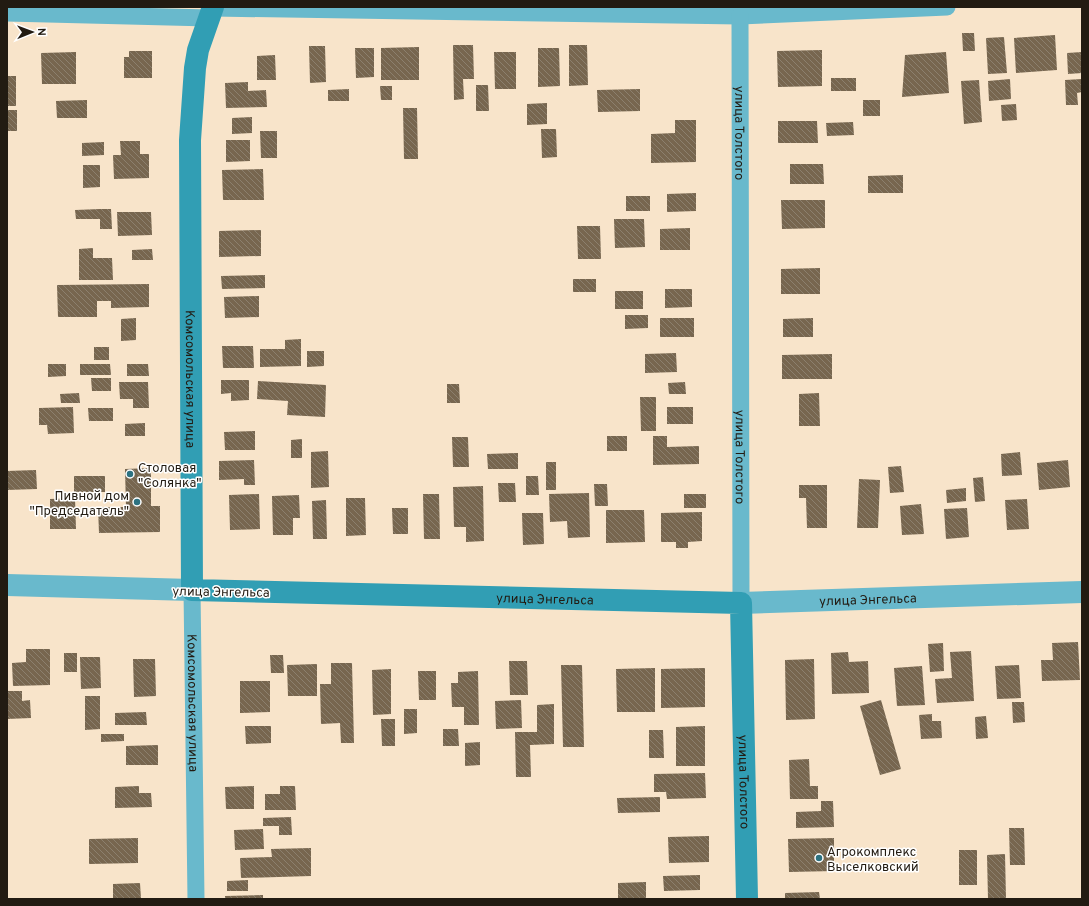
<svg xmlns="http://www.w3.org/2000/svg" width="1089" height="906" font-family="Overpass,sans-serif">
<defs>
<pattern id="building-back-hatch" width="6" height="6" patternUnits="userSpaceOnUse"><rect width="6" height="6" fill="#77664f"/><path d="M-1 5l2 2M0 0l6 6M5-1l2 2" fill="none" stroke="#8c806e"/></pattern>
</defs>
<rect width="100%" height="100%" fill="#f8e4ca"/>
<!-- building -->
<path fill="url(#building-back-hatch)" d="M962 33H974L975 51H963Z
M1055 35 1057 70 1016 73 1014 38Z
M1004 37 1007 73 988 74 986 38Z
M453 45H473L474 79H463L464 99 454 100Z
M569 45H587L588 85 569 86Z
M309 46H325L326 82 310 83Z
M419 47V80H381V48Z
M355 48H374V77L356 78Z
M538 48H559L560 86 538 87Z
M822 50V86L778 87 777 51Z
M129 51H152V78H124V57H129Z
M76 52V84H42L41 53Z
M494 52H516V89H495Z
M946 52 949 93 902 97 905 55Z
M1082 52V73L1068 74 1067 53Z
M275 55 276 80H257V56Z
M7 76H16V106H7Z
M831 78H856V91H831Z
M1010 79 1011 99 989 101 988 81Z
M1082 79V92L1077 93 1078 105H1066L1065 80Z
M979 80 982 122 964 124 961 81Z
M248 82V91L266 90 267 107 226 108 225 83Z
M476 85H488L489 111H476Z
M380 86H392V100H381Z
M349 89V101H328V90Z
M640 89V111L598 112 597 90Z
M87 100V118H57L56 101Z
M863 100H880V116H863Z
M547 103V124L527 125V104Z
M1016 104 1017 120 1002 121 1001 105Z
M403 108H417L418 159H404Z
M7 110H17V131H7Z
M252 117V133L232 134V118Z
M675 120H696V162L651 163V134L675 133Z
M778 121H817L818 143H778Z
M853 122 854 135 827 136 826 123Z
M541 129H556L557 157 542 158Z
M260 131H277V158H261Z
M226 140H250V161L226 162Z
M120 141H140V154H149V178L114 179 113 155H121Z
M104 142V155L82 156V143Z
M790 164H823L824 184H790Z
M83 165H100V187L83 188Z
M263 169 264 200H223L222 170Z
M903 175V193H868V176Z
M696 193V211L667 212V194Z
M626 196H650V211H626Z
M781 200H825V228L782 229Z
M100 209H111L112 229H100V219H76L75 210Z
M117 212H151L152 235 118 236Z
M614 219H644L645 247 615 248Z
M577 226H600L601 259H578Z
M690 228V250H660V229Z
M261 230V256L219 257V231Z
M93 248V258H112L113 280H79V249Z
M152 249 153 260H132V250Z
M820 268V294H781V269Z
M265 275V288L222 289 221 276Z
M573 279H596V292H573Z
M149 284V307L111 308V301H97V317H58L57 285Z
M665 289H692V307L665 308Z
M615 291H643V309H615Z
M259 296V317L225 318 224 297Z
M625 315H648V328L625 329Z
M136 318V340L121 341V319Z
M660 318H694V337H660Z
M813 318V337H783V319Z
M301 339V366L260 367V349H285V340Z
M222 346H253L254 368H223Z
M94 347H109V360H94Z
M307 351H324V366L307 367Z
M676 353 677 372 645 373V354Z
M832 354V379H782V355Z
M48 364H66V376L48 377Z
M80 364H110L111 375H80Z
M127 364H148L149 376H127Z
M91 378H111V391H92Z
M221 380H249V400L231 401V393L221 394Z
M258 381 326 385 325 417 287 415 288 401 257 399Z
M119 382H148L149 408H133V399H120Z
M685 382 686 394H669L668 383Z
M447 384H459L460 403H447Z
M79 393 80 403H61L60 394Z
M819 393 820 426H799V394Z
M640 397H656V431H641Z
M73 407 74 433 48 434 47 425H39V408Z
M667 407H693V424H667Z
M88 408H113V421H89Z
M145 423V436H125V424Z
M255 431V450H225L224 432Z
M607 436H627V451H607Z
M653 436H667V447L699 446V464L653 465Z
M452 437H468L469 467H453Z
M302 439V458H291V440Z
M328 451 329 487 311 488V452Z
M1020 452 1022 475 1002 476 1001 454Z
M518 453V469H488L487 454Z
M254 460 255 485H244V479L219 480V461Z
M1068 460 1070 487 1039 490 1037 463Z
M546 462H556V490H546Z
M901 466 904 492 890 493 888 467Z
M151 468V506H160V532L99 533 98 507H126L125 469Z
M36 470 37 489 7 490V471Z
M74 476H105V492H74Z
M526 476H538L539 495H526Z
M983 477 985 501 975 502 973 478Z
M859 479 880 480 878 528H857Z
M498 483H515L516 502H499Z
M594 484H607L608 506H595Z
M799 485H827V528H807L806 498H799Z
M483 486 484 541 466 542V527H454L453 487Z
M966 488V501L947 503 946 490Z
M589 493 590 537 568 538 567 521 550 522 549 494Z
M259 494 260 529 230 530 229 495Z
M423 494H439L440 539H424Z
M684 494H706V508H684Z
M299 495 300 518H293V535H273L272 496Z
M75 498 76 529H50V499Z
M346 498H365L366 535 346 536Z
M1027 499 1029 529 1007 530 1005 500Z
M326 500 327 539H313L312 501Z
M921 504 924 534 902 535 900 506Z
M392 508H408V534H393Z
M967 508 969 537 946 539 944 509Z
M606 510H644L645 542 606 543Z
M702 512V541L688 542V548H676V542H661V513Z
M522 513H543L544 544 523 545Z
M1078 642 1080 680 1042 681 1041 660H1053L1052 643Z
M943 643 944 671 930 672 928 644Z
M26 649H50V685L13 686 12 663 26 662Z
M971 651 974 701 937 703 935 679 952 678 950 652Z
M848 652 849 662 868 661 869 693 832 694 831 653Z
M64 653H77V672H64Z
M270 655H283L284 673H271Z
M80 657H100L101 688 81 689Z
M133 659H155L156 696 134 697Z
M814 659 815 719 786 720 785 660Z
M509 661H527L528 695H510Z
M331 663H352L354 743H341L340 723 321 724 320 684H331Z
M317 664V696H288L287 665Z
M561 665H582L584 747H563Z
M1019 665 1021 698 997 699 995 666Z
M922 666 925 705 897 706 894 668Z
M655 668V712H617L616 669Z
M705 668V707L661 708V669Z
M391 669V714L373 715 372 670Z
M418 671H436V700H419Z
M478 671 479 725H464V707H452L451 683H458V672Z
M240 681H270V712L240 713Z
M7 691H22V701L30 700 31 718 7 719Z
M85 696H100V729L85 730Z
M521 700 522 728 496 729 495 701Z
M881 700 901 769 880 775 860 706Z
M1012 702H1024L1025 722 1013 723Z
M554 704V744L530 745 531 777H516L515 732H537V705Z
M404 709H417V733L404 734Z
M146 712 147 725H115V713Z
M932 714V721H941L942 738 921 739 919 715Z
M986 716 988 738 976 739 975 717Z
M381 719H395V746H382Z
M245 726H271V743L246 744Z
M705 726V766H676V727Z
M443 729H458L459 746H443Z
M649 730H663L664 758H649Z
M101 734H124V741L101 742Z
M480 742V765L465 766V743Z
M158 745V765H126V746Z
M809 759 810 786H818V799H790L789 760Z
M705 773 706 798 667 799 666 792H654V774Z
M139 786V793H151L152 807 115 808V787Z
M254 786V809H226L225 787Z
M280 786H295L296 810H265V794H280Z
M660 797V812L618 813 617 798Z
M821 801H833L834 827 796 828V812L821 811Z
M291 817 292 835H279V826H263V818Z
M1009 828H1024L1025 865H1010Z
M263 829 264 849 235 850 234 830Z
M709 836V862L669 863 668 837Z
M138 838V863L89 864V839Z
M834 838V871L789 872 788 839Z
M311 848V876L241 878 240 858 272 857 271 849Z
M959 850H977V885H959Z
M1005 854 1006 899H988L987 855Z
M700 875V890L664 891 663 876Z
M248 880V891H227V881Z
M646 882V899H618V883Z
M140 883 141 899H113V884Z
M819 892 820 899H785V893Z
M263 895V899H225V896Z"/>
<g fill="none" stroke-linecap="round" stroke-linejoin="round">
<!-- minor -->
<g stroke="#69b9cc" stroke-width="17">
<path d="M213 8 740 16 947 7"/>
<path d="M7 13 209 18"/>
<path id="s1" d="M740 16 741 603"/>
<path id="s2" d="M192 590 196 899"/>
</g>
<!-- tertiary -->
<g stroke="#69b9cc" stroke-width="22">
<path d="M7 585 192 590"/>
<path id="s3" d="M741 603 1082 592"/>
</g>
<!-- secondary -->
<path stroke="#319eb4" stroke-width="22" id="s4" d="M213 7 198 50 195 68 190 140 192 590 741 603 747 899"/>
</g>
<!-- markers -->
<g fill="#2d7281" stroke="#fff" stroke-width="1.5">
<circle cx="130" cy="474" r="4"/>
<circle cx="137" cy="502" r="4"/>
<circle cx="819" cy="858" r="4"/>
</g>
<g text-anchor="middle" stroke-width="3" stroke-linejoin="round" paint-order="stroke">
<!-- street labels -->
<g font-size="13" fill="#221b12" stroke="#fff">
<text dy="5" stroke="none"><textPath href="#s1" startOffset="117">улица Толстого</textPath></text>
<text dy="5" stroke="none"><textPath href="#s4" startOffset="375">Комсомольская улица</textPath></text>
<text dy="5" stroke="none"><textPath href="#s1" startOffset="441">улица Толстого</textPath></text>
<text transform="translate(221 591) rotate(1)" y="5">улица Энгельса</text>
<text dy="5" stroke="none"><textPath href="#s4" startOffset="939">улица Энгельса</textPath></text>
<text dy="5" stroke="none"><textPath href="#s3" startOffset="127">улица Энгельса</textPath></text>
<text dy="5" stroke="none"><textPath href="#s2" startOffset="113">Комсомольская улица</textPath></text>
<text dy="5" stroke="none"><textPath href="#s4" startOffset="1314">улица Толстого</textPath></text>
</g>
<!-- poi labels -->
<g font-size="13" fill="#221b12" stroke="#fff" text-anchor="start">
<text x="138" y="472">Столовая<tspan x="138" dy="15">"Солянка"</tspan></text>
<text x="129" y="500" text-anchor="end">Пивной дом<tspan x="129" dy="15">"Председатель"</tspan></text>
<text x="827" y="856">Агрокомплекс<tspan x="827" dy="15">Выселковский</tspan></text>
</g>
</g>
<!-- border -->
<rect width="1089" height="906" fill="none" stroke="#221b12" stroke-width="16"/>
<!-- north arrow -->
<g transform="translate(32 32) rotate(89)" stroke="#ffffff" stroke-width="3" paint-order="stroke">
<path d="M0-3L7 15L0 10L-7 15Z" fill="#221b12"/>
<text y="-6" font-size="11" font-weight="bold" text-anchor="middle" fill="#221b12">N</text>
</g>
</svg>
